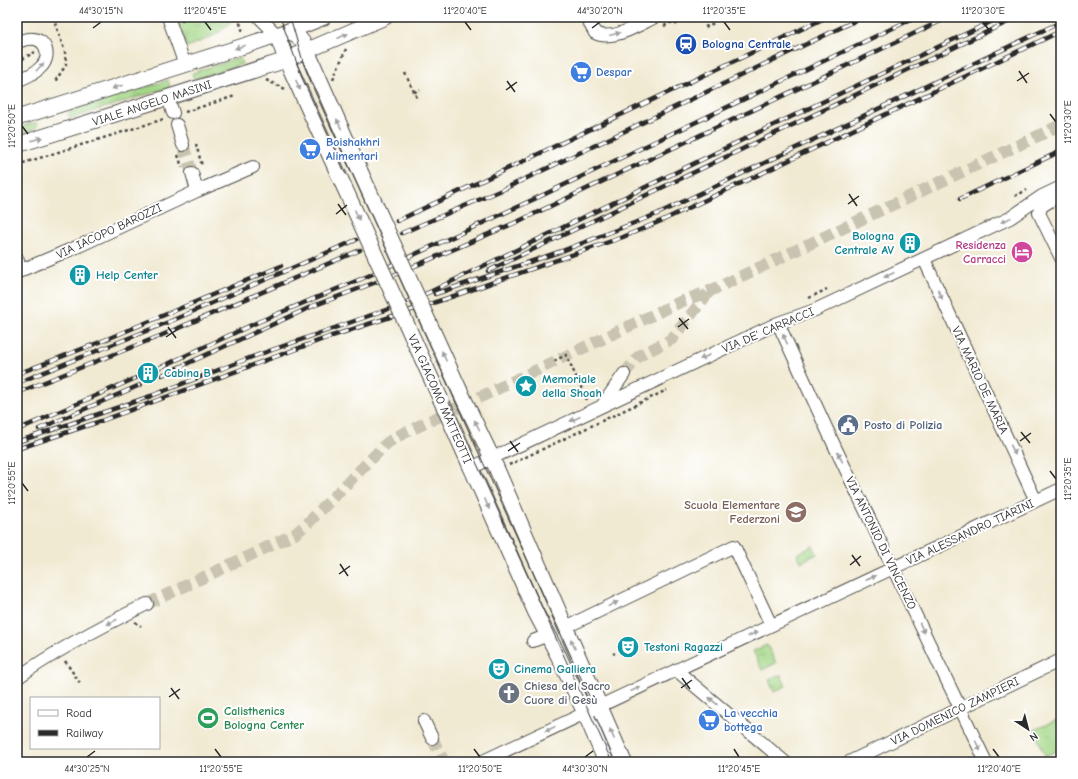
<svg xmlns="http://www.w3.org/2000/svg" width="1078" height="779" font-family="'Comic Neue',sans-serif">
<defs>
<pattern id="grass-tufts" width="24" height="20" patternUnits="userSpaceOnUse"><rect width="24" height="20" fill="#a4d787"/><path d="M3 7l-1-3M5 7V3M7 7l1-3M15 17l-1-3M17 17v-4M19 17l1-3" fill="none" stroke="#8db975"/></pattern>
</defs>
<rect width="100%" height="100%" fill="#fff"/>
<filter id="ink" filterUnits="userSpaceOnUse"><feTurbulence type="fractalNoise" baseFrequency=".025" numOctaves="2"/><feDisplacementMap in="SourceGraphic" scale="8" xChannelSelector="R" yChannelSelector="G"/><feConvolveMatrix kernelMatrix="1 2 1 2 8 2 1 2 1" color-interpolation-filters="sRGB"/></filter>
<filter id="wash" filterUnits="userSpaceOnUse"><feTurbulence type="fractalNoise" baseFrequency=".012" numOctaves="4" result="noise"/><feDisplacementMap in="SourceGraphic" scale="16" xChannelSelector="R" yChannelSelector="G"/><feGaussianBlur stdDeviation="0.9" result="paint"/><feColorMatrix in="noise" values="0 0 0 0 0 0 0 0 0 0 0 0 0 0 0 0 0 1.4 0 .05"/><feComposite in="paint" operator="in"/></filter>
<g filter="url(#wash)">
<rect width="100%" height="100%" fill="#f1ead3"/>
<!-- grass -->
<path fill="url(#grass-tufts)" stroke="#688159" d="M193 17H234C222 35 206 39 187 47L178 22Z
M240 57 242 64 194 79 192 73Z
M168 80 170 87 72 118H70L68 115 70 111Z
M33 123H37V128L17 135V128Z
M813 546 817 554 801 562 797 554Z
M767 645 776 663 762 670 753 651Z
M781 675 786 686 774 692 769 680Z
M1061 718V749L1045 756 1034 730Z"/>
</g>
<g filter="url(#ink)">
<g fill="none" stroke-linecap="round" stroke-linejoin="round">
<!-- minor-tunnel -->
<path stroke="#c9c4b1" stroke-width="12" stroke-dasharray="12 6" stroke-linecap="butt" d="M183 145 192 173
M624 374 639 356 672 339 708 293
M147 604 295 534 307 524 387 443 398 436 680 302 710 291 1061 125
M432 738 444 762"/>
<!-- minor casing -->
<g stroke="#494844" stroke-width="14">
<path id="minor" d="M168 17 185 65
M259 17 277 35
M586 17 595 33C613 42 638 25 655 17
M17 42C21 41 25 39 29 39 46 37 52 56 41 67 35 74 25 77 17 81
M168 98 173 113
M177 125 183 145
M192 173 197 191
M1055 198 1042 206 1039 213 1061 258
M17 258 21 271
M924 259 1036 501
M17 272 79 246 197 191 253 167
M778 323 835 447 986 762
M602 406 624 374
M471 468 778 323 815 310 1010 218 1042 196 1061 187
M566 627 734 546 771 625
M533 641 548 635
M676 670 785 762
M17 678C58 649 102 626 147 604
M424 721 432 738
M481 762 1061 489
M849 762 1061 660"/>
</g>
<!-- major casing -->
<g stroke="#494844" stroke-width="17">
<path id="major" d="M286 32 296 34 304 44 360 171
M277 35 286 59 341 180
M17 118 250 44 294 29 324 17
M17 145 280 62 385 17
M460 391 492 458 624 762
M441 400 535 611 558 655 585 713 606 762"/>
</g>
<!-- path -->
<path stroke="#494844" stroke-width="2.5" stroke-dasharray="3 3" stroke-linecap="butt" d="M53 17 65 52 66 65 54 83
M242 17 240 23 243 32
M673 17 678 28
M181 20 190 17
M664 26 683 17
M705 27 714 23
M17 62 35 52
M405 73 417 98
M333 79 346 49
M266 80 285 89
M414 92 420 90
M185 112 235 96
M196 144 202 166
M178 155 182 167
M17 165 164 119
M1015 196 1027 190
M809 298 827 289
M554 361 566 355 587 400
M509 465 667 390
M135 622 141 626
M613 654 615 653
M65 661 80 683"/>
<!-- minor -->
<use href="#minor" stroke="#fff" stroke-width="12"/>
<!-- major -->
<use href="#major" stroke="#fff" stroke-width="15"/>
<!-- tram -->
<path stroke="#2b2b2b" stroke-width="1" d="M280 17 303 80 612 762
M290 17 304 65 315 92 590 698"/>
<!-- rail casing -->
<g stroke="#2b2b2b" stroke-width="4.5">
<path id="rail" d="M960 199 1061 151
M397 221 827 17
M402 233 504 189 863 17
M488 271 1018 17
M435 294 562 251 657 214 1061 22
M159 368 258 322 368 276 543 195 916 17
M17 374 100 342 281 266
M162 375 313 306 387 278 519 221 949 17
M17 383 171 321 356 240
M17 393 160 336 360 250
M39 429 140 385
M17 430 136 378
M17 442 151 396 252 357 397 306 432 291 738 142 1001 17
M17 449 101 421 329 337 448 298 623 237 661 221 754 177 1061 31"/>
</g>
<!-- rail -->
<use href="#rail" stroke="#fff" stroke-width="3" stroke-dasharray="9" stroke-linecap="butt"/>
<!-- major-bridge casing -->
<g stroke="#494844" stroke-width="17" stroke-linecap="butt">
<path id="major-bridge" d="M360 171 460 391
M341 180 441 400"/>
</g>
<!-- major-bridge -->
<use href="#major-bridge" stroke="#fff" stroke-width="15"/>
</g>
<!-- one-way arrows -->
<defs><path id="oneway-solid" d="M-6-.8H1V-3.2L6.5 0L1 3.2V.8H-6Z"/></defs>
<g fill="#a0a0a0">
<use href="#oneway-solid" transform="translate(615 34) rotate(-14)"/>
<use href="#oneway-solid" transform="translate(343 36) rotate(-24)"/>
<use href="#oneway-solid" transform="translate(240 47) rotate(162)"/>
<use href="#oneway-solid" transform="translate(40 67) rotate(-45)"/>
<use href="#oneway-solid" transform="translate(298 85) rotate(66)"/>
<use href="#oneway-solid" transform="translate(117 87) rotate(163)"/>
<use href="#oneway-solid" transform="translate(339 124) rotate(-115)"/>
<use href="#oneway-solid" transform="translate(37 139) rotate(-17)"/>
<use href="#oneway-solid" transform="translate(357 215) rotate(66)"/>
<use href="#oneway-solid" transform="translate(1006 220) rotate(154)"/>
<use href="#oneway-solid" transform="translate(889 275) rotate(155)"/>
<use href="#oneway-solid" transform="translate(940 294) rotate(65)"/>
<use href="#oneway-solid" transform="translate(785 339) rotate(-115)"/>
<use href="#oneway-solid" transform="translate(444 356) rotate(-114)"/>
<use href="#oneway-solid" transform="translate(705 357) rotate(155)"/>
<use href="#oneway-solid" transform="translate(575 419) rotate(155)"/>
<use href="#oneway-solid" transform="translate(477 425) rotate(-118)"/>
<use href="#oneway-solid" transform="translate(1013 450) rotate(65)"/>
<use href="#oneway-solid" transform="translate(840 457) rotate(-116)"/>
<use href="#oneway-solid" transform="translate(487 504) rotate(66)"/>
<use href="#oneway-solid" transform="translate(871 578) rotate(-25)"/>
<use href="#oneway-solid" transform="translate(613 604) rotate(-26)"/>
<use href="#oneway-solid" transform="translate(112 622) rotate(153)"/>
<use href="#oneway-solid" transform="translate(922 628) rotate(65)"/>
<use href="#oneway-solid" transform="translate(753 634) rotate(-25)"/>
<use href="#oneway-solid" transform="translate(573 644) rotate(-114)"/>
<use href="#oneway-solid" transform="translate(636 689) rotate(-25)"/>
<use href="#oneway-solid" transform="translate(713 701) rotate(-140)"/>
<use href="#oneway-solid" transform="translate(550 729) rotate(155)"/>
<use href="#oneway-solid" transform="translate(612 734) rotate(-113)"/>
<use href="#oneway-solid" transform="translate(978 746) rotate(64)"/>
</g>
</g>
<!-- ticks -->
<path fill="none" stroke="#2b2b2b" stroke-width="1.5" d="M205 22 211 30M465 22 471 30M724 22 730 30M983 22 989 30M93 28 101 22M592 28 600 22M1019 71 1027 83M507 81 515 92M1017 81 1029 73M506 90 517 82M1050 114 1056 122M22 126 28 134M849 194 857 206M338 204 346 215M848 204 859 196M336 214 347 205M679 318 688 329M168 327 176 338M678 327 689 319M166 337 178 329M1021 432 1030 443M510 441 518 452M1020 441 1031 433M508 451 520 443M1050 471 1056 479M22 483 28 491M852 555 860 566M340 564 348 576M850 565 861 556M339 574 350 566M682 678 690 689M171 688 179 699M681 688 692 680M169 697 180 689M215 749 221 757M474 749 480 757M734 749 739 757M993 749 999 757M87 757 95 751M585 757 593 751"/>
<!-- icons -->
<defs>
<g id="station-disc" transform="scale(1.15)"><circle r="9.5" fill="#1a4fb4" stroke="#fff"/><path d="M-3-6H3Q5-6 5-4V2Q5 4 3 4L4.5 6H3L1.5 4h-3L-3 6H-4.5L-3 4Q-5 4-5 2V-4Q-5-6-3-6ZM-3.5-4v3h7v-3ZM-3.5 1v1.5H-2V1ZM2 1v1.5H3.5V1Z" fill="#fff"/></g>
<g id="supermarket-disc" transform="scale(1.15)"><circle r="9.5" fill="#3f7fe0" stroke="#fff"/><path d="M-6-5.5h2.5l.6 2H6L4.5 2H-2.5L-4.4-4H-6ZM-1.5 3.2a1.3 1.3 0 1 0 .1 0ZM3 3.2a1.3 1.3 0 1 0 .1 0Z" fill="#fff"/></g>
<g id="building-disc" transform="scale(1.15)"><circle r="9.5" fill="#0f9aa8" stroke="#fff"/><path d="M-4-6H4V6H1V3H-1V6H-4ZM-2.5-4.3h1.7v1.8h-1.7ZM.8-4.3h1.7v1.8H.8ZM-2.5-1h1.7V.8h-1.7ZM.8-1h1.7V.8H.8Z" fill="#fff"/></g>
<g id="hotel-disc" transform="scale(1.15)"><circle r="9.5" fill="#d1479c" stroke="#fff"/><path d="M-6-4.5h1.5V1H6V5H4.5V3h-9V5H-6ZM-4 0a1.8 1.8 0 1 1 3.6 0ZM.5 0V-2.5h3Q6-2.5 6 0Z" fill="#fff"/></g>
<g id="sight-disc" transform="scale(1.15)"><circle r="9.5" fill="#0f9aa8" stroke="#fff"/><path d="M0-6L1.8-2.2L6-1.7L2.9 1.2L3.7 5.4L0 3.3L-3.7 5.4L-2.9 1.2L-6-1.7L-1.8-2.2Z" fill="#fff"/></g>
<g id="civic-disc" transform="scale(1.15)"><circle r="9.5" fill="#5c6f8a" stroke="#fff"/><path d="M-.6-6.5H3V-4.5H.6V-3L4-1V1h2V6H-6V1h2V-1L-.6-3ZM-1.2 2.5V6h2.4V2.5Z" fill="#fff"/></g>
<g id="school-disc" transform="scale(1.15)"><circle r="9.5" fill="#8d6e63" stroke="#fff"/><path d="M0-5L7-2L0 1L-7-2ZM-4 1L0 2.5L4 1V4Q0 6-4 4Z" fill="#fff"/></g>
<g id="theatre-disc" transform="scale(1.15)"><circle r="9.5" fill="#0f9aa8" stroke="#fff"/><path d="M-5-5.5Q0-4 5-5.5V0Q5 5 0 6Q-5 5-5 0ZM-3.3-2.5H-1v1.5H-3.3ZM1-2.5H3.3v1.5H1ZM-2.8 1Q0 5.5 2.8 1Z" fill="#fff"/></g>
<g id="church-disc" transform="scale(1.15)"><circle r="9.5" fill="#6b7280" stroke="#fff"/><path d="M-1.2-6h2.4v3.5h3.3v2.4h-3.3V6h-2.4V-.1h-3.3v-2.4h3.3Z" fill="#fff"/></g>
<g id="stadium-disc" transform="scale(1.15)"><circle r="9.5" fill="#2e9e5b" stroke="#fff"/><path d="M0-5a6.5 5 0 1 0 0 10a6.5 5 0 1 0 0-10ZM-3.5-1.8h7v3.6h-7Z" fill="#fff"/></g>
</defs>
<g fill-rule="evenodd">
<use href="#station-disc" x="686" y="44"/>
<use href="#supermarket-disc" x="581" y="72"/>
<use href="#supermarket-disc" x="310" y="149"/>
<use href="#building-disc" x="910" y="243"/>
<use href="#hotel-disc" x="1022" y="252"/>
<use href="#building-disc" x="80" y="275"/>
<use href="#building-disc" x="148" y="373"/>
<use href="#sight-disc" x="526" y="386"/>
<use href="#civic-disc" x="848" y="425"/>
<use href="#school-disc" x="796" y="512"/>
<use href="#theatre-disc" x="628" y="647"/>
<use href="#theatre-disc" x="499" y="669"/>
<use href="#church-disc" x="509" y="693"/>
<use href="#stadium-disc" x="208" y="718"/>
<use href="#supermarket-disc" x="709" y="720"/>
</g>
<g text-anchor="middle" stroke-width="4" stroke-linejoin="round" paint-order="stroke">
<!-- transit labels -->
<g font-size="12" font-weight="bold" fill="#164399" stroke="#fff" text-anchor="start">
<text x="702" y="48">Bologna Centrale</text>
</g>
<!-- shop labels -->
<g font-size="12" font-weight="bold" fill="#366cbe" stroke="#fff" text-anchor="start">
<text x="596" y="76">Despar</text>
<text x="326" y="146">Boishakhri<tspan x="326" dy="14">Alimentari</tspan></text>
<text x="724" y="717">La vecchia<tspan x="724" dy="14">bottega</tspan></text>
</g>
<!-- street labels -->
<g font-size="12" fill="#2b2b2b" stroke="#fff">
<text transform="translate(152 103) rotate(-18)" y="4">VIALE ANGELO MASINI</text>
<text transform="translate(109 231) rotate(-25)" y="4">VIA IACOPO BAROZZI</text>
<text transform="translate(768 330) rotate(-23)" y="4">VIA DE' CARRACCI</text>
<text transform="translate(980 380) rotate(65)" y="4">VIA MARIO DE MARIA</text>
<text transform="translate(440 399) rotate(66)" y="4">VIA GIACOMO MATTEOTTI</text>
<text transform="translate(970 532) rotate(-25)" y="4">VIA ALESSANDRO TIARINI</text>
<text transform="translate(881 543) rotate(64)" y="4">VIA ANTONIO DI VINCENZO</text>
<text transform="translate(955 711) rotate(-26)" y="4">VIA DOMENICO ZAMPIERI</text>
</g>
<!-- culture labels -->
<g font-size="12" font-weight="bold" fill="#0d838f" stroke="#fff" text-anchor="start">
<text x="894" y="240" text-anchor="end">Bologna<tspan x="894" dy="14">Centrale AV</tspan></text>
<text x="96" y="279">Help Center</text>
<text x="164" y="377">Cabina B</text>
<text x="542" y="383">Memoriale<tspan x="542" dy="14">della Shoah</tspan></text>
<text x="644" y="651">Testoni Ragazzi</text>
<text x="514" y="673">Cinema Galliera</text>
</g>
<!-- hotel labels -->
<g font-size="12" font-weight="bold" fill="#b23c85" stroke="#fff" text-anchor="end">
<text x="1006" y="249">Residenza<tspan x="1006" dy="14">Carracci</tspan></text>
</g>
<!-- service labels -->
<g font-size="12" font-weight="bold" fill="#4e5e75" stroke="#fff" text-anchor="start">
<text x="864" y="429">Posto di Polizia</text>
</g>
<!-- education labels -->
<g font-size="12" font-weight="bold" fill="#785e54" stroke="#fff" text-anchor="end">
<text x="780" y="509">Scuola Elementare<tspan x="780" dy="14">Federzoni</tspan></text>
</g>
<!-- worship labels -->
<g font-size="12" font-weight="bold" fill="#5b616d" stroke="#fff" text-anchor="start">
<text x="524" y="690">Chiesa del Sacro<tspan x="524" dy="14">Cuore di Gesù</tspan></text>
</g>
<!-- leisure labels -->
<g font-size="12" font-weight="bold" fill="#27864d" stroke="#fff" text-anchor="start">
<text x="224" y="715">Calisthenics<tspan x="224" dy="14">Bologna Center</tspan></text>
</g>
</g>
<!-- margin -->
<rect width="1078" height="779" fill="none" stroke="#fff" stroke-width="44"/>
<!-- legend -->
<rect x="30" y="697" width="130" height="52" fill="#ffffff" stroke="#aaaaaa"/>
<rect x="38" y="710" width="20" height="6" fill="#ffffff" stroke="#aaaaaa"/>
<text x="66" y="717" font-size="12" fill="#2b2b2b">Road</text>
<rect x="38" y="730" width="20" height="6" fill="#2b2b2b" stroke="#aaaaaa"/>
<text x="66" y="737" font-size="12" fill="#2b2b2b">Railway</text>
<!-- north arrow -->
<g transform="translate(1028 729) rotate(144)" stroke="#ffffff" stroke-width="3" paint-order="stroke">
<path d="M0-3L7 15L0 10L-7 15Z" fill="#2b2b2b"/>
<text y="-6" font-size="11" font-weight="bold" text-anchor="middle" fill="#2b2b2b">N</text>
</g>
<rect x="22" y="22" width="1034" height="735" fill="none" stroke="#2b2b2b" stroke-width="1.5"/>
<g font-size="10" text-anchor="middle" fill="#2b2b2b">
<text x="101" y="14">44°30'15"N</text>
<text x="205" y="14">11°20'45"E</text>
<text x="465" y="14">11°20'40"E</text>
<text x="600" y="14">44°30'20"N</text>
<text x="724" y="14">11°20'35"E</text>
<text x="983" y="14">11°20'30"E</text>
<text transform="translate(1067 122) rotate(-90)" y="4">11°20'30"E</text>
<text transform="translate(11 126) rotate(-90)" y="4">11°20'50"E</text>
<text transform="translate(1067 479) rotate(-90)" y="4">11°20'35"E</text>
<text transform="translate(11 483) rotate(-90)" y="4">11°20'55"E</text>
<text x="87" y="772">44°30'25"N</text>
<text x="221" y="772">11°20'55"E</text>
<text x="480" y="772">11°20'50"E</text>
<text x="585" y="772">44°30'30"N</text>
<text x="739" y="772">11°20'45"E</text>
<text x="999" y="772">11°20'40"E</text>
</g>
</svg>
